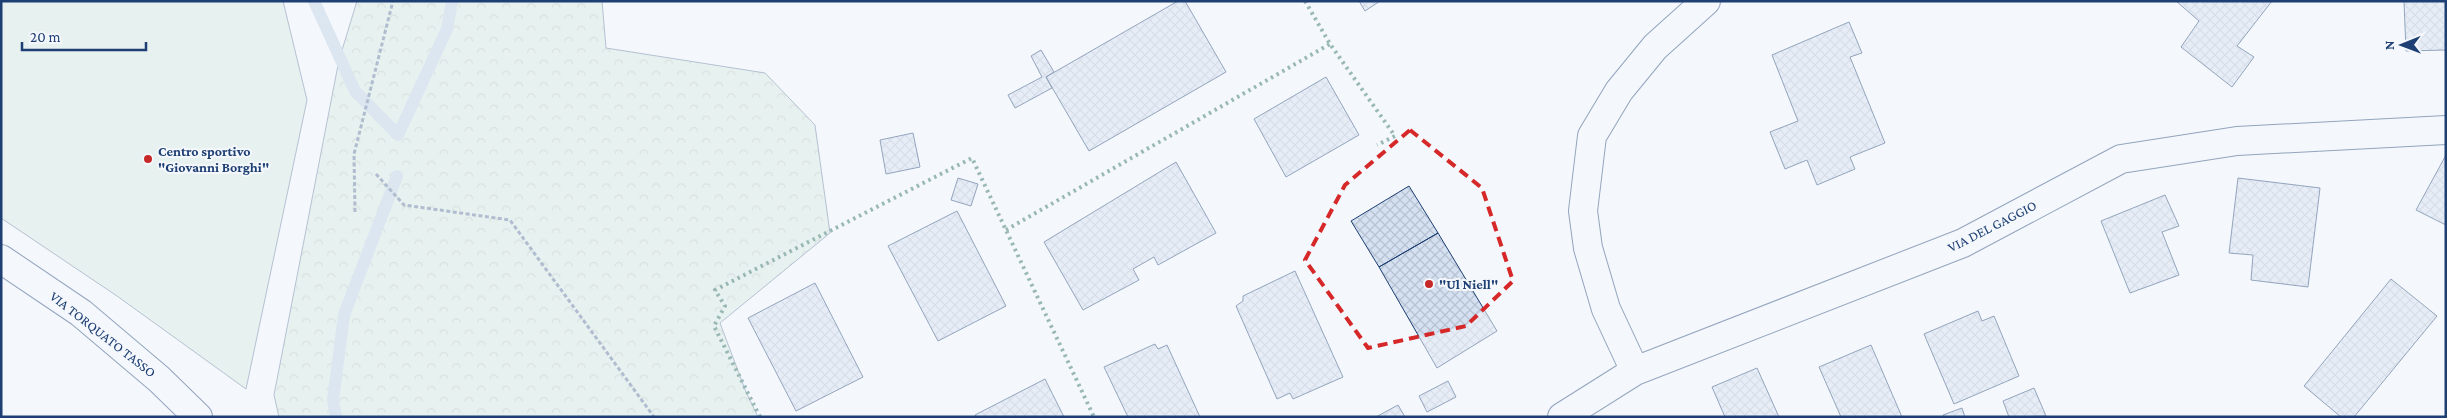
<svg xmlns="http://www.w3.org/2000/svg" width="2447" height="418" font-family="'Crimson Pro',serif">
<defs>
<pattern id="forest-crowns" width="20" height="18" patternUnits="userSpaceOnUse" patternTransform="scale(1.25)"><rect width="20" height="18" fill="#d7e8df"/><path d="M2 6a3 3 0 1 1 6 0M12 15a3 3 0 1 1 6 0" fill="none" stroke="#b8c8c3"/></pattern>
<pattern id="building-cross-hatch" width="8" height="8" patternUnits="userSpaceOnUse" patternTransform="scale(1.25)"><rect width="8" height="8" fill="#d5e0f0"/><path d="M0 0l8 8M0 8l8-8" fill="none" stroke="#b6c1d1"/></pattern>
</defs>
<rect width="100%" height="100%" fill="#f4f7fb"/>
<!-- grass -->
<path fill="#d7e8df" stroke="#687fa3" d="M1 1H283L307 100 246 389 117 296 1 218Z"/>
<!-- forest -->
<path fill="url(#forest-crowns)" stroke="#687fa3" d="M357 1H602L606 48 765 73 815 125 830 233 720 323 746 392 758 417H279L274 395 339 60Z"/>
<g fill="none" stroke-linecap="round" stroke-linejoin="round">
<!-- stream -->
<path stroke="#bed0e5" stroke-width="12" d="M314 1 355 91 398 135 447 29 452 1
M336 417 333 400 344 315 397 176"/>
</g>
<!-- building -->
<path fill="url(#building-cross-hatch)" stroke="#1d3f73" d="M1178 1H1185L1226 72 1089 151 1046 77Z
M1359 1H1380L1365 11Z
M2176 1H2272L2237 46 2254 57 2232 87 2181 47 2199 21Z
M2404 1H2446V52L2445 50 2406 51Z
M1849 22 1862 53 1850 57 1885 143 1850 157 1855 169 1817 185 1807 160 1785 169 1770 132 1798 121 1772 55Z
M1041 50 1054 72 1046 77 1052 88 1015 108 1008 95 1042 77 1031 56Z
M1326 77 1359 135 1286 177 1254 119Z
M913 133 920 167 886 174 880 140Z
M2446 155V225L2416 210Z
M1176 162 1216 233 1158 265 1154 257 1133 269 1139 280 1083 310 1044 242Z
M958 178 978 184 971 206 951 200Z
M2238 178 2320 188 2308 287 2251 280 2253 255 2229 253Z
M1409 186 1438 233 1379 267 1351 221Z
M2165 195 2179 226 2162 232 2179 275 2130 293 2101 221Z
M957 211 1006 306 938 341 888 246Z
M1438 233 1497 331 1437 368 1379 267Z
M1295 271 1343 377 1293 399 1290 393 1277 399 1236 306 1243 301V296Z
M2391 279 2437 316 2354 417H2341L2304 386Z
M815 283 863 377 796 411 748 318Z
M1978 311 1982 321 1994 316 2019 376 1954 404 1924 334Z
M1155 344 1158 349 1167 345 1200 417H1128L1104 367Z
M1871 345 1902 417H1841L1819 367Z
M1757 368 1779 417H1725L1712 387Z
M1045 379 1064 417H976L975 415Z
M1448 381 1456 397 1427 412 1419 396Z
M2034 388 2046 416 2009 417 2003 401Z
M1398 405 1405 417H1376Z
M1962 408 1965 417H1944L1943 415Z"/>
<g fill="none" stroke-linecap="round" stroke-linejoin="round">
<!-- minor casing -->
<g stroke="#1d3f73" stroke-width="30">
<path id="minor" d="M1 259 81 313 159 379 198 417
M1635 371 1606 309 1588 248 1583 211 1592 136 1619 91 1655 47 1706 1
M1562 417 1635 371 1963 243 2121 159 2237 141 2446 130"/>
</g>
<!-- path -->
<path stroke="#5e769c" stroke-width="3" stroke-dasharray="4 2.5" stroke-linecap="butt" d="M376 174 404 205 510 220 654 417
M355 212 354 154 393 1"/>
<!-- minor -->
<use href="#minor" stroke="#f4f7fb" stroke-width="28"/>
<!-- hedge -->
<path stroke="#2c6c60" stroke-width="4" stroke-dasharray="2.5 4" stroke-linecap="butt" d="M1305 1 1330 44 1395 136 1377 145
M1006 230 1330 44
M760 417 714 326 725 306 715 290 972 158 1094 417"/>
</g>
<!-- marked area -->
<path d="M0 0H2447V418H0ZM1410 130 1482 188 1513 281 1466 326 1368 348 1305 260 1345 185Z" fill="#f4f7fb" fill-opacity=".55" fill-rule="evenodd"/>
<path fill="none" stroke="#d62828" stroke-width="4" stroke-dasharray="10 6" stroke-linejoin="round" d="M1410 130 1482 188 1513 281 1466 326 1368 348 1305 260 1345 185Z"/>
<!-- markers -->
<g fill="#c62828" stroke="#f4f7fb" stroke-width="2">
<circle cx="148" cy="159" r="5"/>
<circle cx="1429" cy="284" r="5"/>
</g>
<g text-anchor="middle" stroke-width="4" stroke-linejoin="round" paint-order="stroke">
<!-- poi labels -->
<g font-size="14" font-weight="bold" fill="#1d3f73" stroke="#f4f7fb" text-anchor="start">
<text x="158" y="156">Centro sportivo<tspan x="158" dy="16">"Giovanni Borghi"</tspan></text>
<text x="1439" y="289">"Ul Niell"</text>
</g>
<!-- street labels -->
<g font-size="14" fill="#1d3f73" stroke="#f4f7fb">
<text transform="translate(1992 226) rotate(-27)" y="5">VIA DEL GAGGIO</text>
<text transform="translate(103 334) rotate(38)" y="5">VIA TORQUATO TASSO</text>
</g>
</g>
<!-- border -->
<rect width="2447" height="418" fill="none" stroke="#1d3f73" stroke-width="5"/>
<!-- north arrow -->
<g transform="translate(2402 45) rotate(269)" stroke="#f4f7fb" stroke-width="4" paint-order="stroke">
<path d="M0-4L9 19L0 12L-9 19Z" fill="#1d3f73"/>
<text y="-8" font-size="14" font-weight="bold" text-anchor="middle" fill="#1d3f73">N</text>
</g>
<!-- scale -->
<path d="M22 42v8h124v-8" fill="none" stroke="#1d3f73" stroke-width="2.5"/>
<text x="30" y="42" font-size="15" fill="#1d3f73" stroke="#f4f7fb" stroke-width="4" paint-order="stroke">20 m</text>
</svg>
